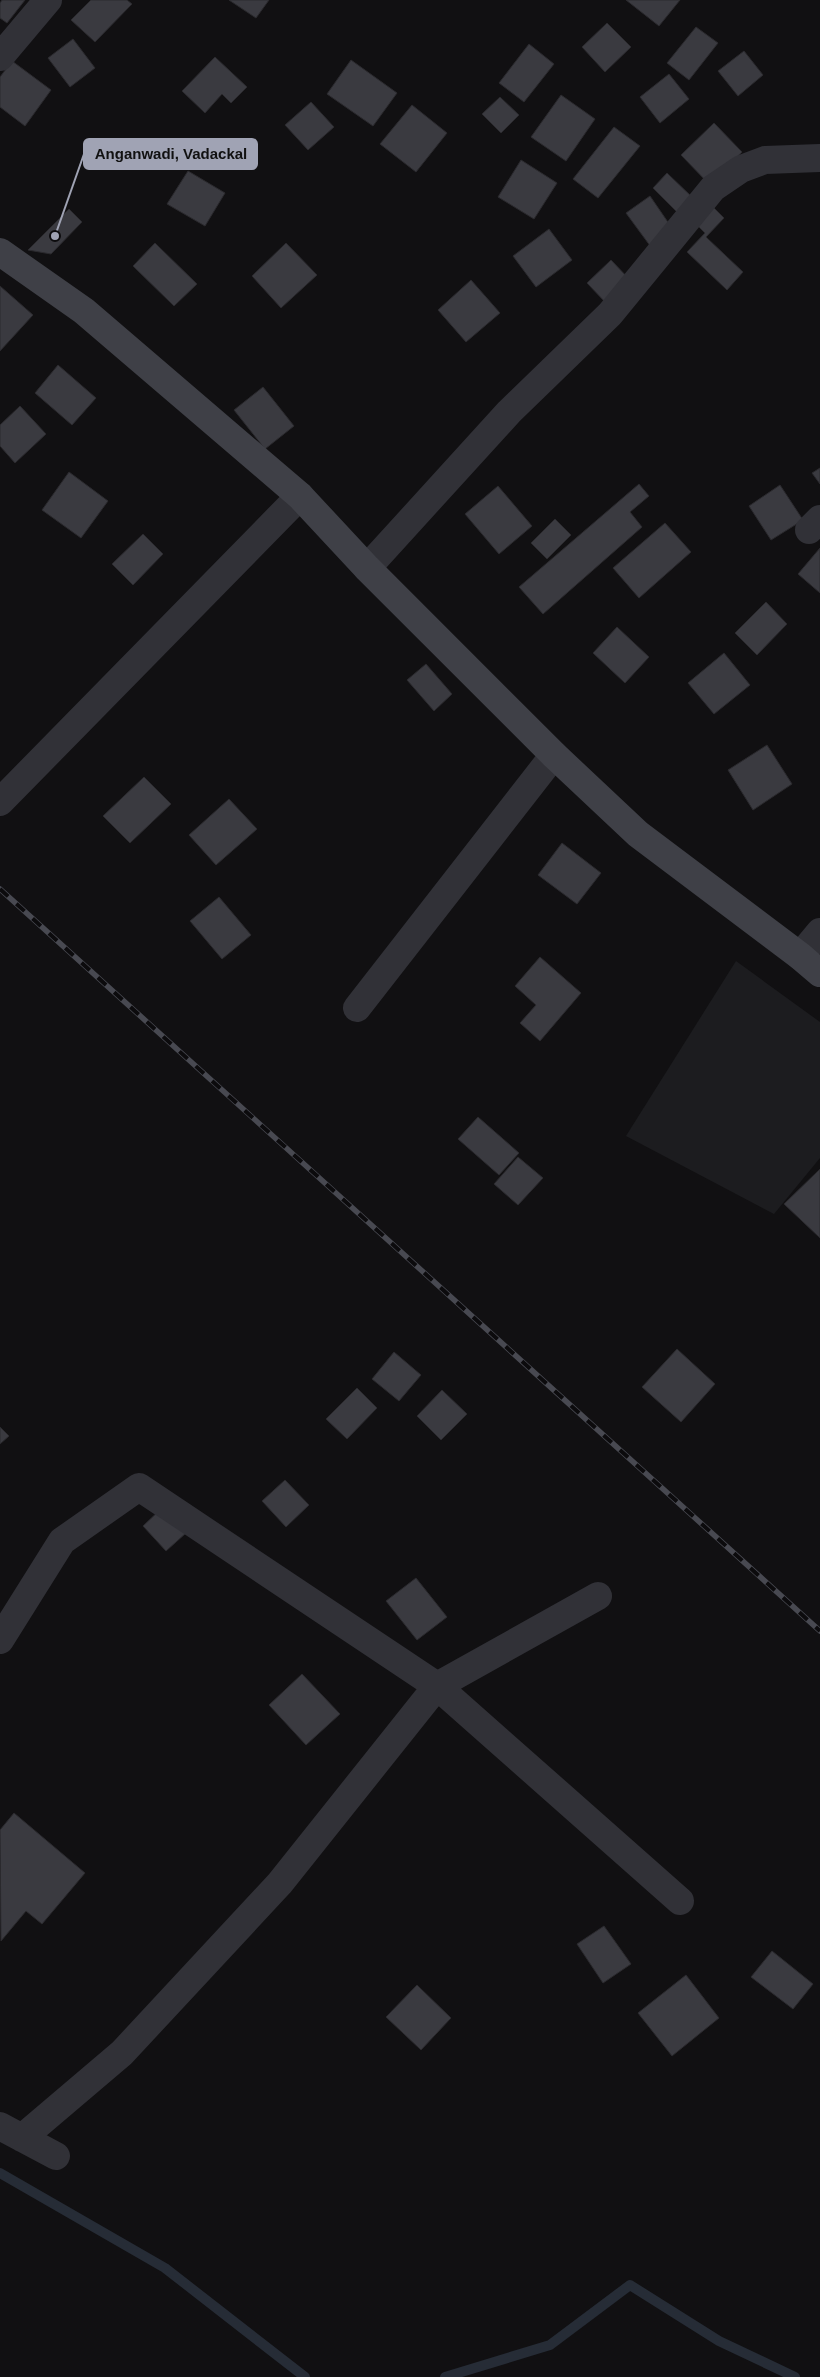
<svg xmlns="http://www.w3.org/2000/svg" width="820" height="2377" font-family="Arial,sans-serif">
<rect width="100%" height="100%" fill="#111012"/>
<!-- built -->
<path fill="#1c1c1f" d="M736 961 820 1022V1158L774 1214 626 1136Z"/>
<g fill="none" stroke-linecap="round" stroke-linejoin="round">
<!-- stream -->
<path stroke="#262c36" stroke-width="10" d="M0 2173 165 2268 305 2377
M445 2377 550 2345 630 2285 719 2341 795 2377"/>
</g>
<!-- building -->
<path fill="#3a3a40" stroke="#2b2a2e" d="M2 0H25L7 23 0 18V3Z
M91 0H127L132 4 95 42 71 20Z
M229 0H269L256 18Z
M626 0H680L659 26Z
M607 23 631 47 605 72 582 47Z
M696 27 718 43 689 80 667 63Z
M73 39 95 68 70 87 48 58Z
M529 44 554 64 524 102 499 83Z
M744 51 763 75 738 96 718 71Z
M215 57 247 87 231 103 222 94 205 113 182 91Z
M351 60 397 93 373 126 327 94Z
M12 61 51 90 25 126 0 107V77Z
M669 74 689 99 660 123 640 97Z
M561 95 595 119 566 161 531 137Z
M500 97 519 115 501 133 482 114Z
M311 102 334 127 308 150 285 125Z
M412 105 447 133 416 172 380 144Z
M714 123 742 152 709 184 681 155Z
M614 127 640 146 598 198 573 179Z
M521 160 557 183 534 219 498 197Z
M188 171 225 193 205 226 167 204Z
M667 173 692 197 677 212 653 188Z
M650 196 674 231 651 247 626 213Z
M712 206 724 218 706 237 743 272 727 290 687 252 705 233 696 224Z
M69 209 82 222 51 254 28 250Z
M549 229 572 260 536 287 513 256Z
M155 243 197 284 174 306 133 266Z
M286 243 317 275 281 308 252 276Z
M611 260 630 280 606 303 587 283Z
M471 280 500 313 466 342 438 310Z
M0 286 33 315 0 351Z
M58 365 96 398 72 425 35 393Z
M263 387 294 426 265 449 234 410Z
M20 406 46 434 15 463 0 446V425Z
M820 468V484L812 473Z
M69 472 108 501 81 538 42 510Z
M639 484 649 496 630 512 642 527 543 614 519 587Z
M780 485 803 520 771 540 749 506Z
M498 486 532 526 499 554 465 514Z
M555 519 571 535 547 559 531 543Z
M665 523 691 552 639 598 613 568Z
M143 534 163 554 133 585 112 564Z
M820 548V593L798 574Z
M766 602 787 624 757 655 735 633Z
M617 627 649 657 625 683 593 653Z
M724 653 750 685 714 714 688 683Z
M426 664 452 694 434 711 407 680Z
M767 745 792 784 753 810 728 770Z
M144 777 171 804 130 843 103 816Z
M229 799 257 829 216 865 189 835Z
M562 843 601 873 577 904 538 875Z
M219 897 251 935 222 959 190 921Z
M540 957 581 993 540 1041 520 1023 536 1005 515 986Z
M478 1117 519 1153 499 1175 458 1139Z
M518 1157 543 1178 518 1205 494 1184Z
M820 1169V1238L784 1204Z
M677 1349 715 1384 681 1422 642 1387Z
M394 1352 421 1375 399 1401 372 1379Z
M357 1388 377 1408 347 1439 326 1419Z
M442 1390 467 1414 441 1440 417 1416Z
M0 1427 9 1436 0 1444Z
M285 1480 309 1505 286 1527 262 1501Z
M162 1508 186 1533 166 1551 143 1526Z
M416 1578 447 1617 417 1640 386 1601Z
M302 1674 340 1714 306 1745 269 1705Z
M14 1813 85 1873 42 1924 26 1911 1 1941 0 1830Z
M604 1926 631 1964 603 1983 577 1944Z
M772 1951 813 1984 793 2009 751 1977Z
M686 1975 719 2018 672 2056 638 2013Z
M417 1985 451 2018 421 2050 386 2017Z"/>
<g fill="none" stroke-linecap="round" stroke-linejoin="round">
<!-- street -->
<path stroke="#313137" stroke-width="28" d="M0 57 48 0
M809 530 820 519
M367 568 509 412 610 314 713 188 741 169 765 160 820 158
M0 802 300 496
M800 956 820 932
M357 1008 554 755
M0 1640 62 1541 139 1487 437 1686 680 1901
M0 2126 56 2156
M22 2138 122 2053 280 1883 437 1686 598 1596"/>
<!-- secondary -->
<path stroke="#3f4047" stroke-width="28" d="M0 252 84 311 300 496 367 568 554 755 638 834 800 956 820 973"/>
<!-- rail casing -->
<g stroke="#484951" stroke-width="5.5">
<path id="rail" d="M0 889 820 1631"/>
</g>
<!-- rail -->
<use href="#rail" stroke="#0c0b0d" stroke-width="4" stroke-dasharray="11" stroke-linecap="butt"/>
</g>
<!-- callouts -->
<path fill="none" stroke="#a0a3b4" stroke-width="2" d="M55 236L84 154"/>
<circle fill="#a0a3b4" stroke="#0c0b0d" stroke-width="2" cx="55" cy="236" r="5"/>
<rect fill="#a0a3b4" stroke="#a0a3b4" stroke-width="2" x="84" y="139" width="173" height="30" rx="5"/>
<g font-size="15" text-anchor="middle" font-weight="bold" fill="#111">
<text x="171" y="159">Anganwadi, Vadackal</text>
</g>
</svg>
